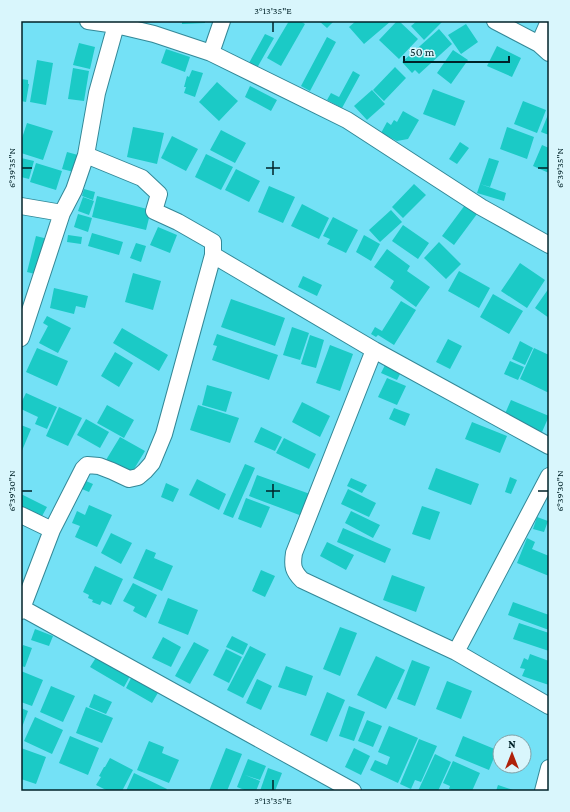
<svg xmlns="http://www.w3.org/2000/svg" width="570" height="812" font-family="'Crimson Pro',serif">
<rect width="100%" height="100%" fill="#74e1f6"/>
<!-- building -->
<path fill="#1bcac6" d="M182 21H205V23L182 24Z
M289 21H300L305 24 281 66 267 58Z
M319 21H334L327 28Z
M356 21H391L364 44 349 27Z
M397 21H399L418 39 399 59 379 40Z
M417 21H443L424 40 411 26Z
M466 24 478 42 461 54 448 35Z
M439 29 452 44 419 74 415 70 412 73 402 62Z
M265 34 274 38 257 68 249 63Z
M327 37 336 42 310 91 301 86Z
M79 43 95 47 90 69 73 65Z
M497 46 521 58 512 77 487 66Z
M166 49 190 57 185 72 161 63Z
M453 50 468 60 451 84 437 73Z
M37 60 53 63 46 105 30 102Z
M395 67 406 78 384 101 373 90Z
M73 68 89 71 84 101 68 99Z
M192 70 203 73 195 97 184 93 186 87H184L187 76 189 77Z
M353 71 360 75 342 108 327 100 331 93 339 97Z
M21 79 28 80V84H29L26 102 21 101Z
M217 82 238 101 219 121 199 102Z
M250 86 277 100 271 111 245 97Z
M433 89 465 101 455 126 423 114Z
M372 90 385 104 367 120 354 106Z
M523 101 546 110 537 133 514 124Z
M403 111 419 120 408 139 397 141 381 133 387 122 391 125 394 120 397 122Z
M549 112V135L541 132Z
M27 123 53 131 43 160 21 153V141Z
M133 127 164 133 157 164 127 157Z
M507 127 534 137 527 159 500 149Z
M221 130 246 143 235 163 210 150Z
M172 136 198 149 186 171 161 158Z
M460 142 469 148 457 164 449 159Z
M542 145 549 148V173L533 166Z
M67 152 78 155 74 172 62 169Z
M206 154 233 167 221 190 195 177Z
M21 158 34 161 29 179 21 177Z
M489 158 499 161 490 187 480 184Z
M36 163 62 171 56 190 30 182Z
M236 169 260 181 249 202 225 190Z
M414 184 426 195 403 218 392 207Z
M480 184 506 193 504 201 477 193Z
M269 186 295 197 283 223 258 212Z
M84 189 95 192 93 200 82 196Z
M97 196 151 210 146 230 92 217Z
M83 197 94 201 89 215 78 211Z
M302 204 329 218 319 239 291 226Z
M465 205 477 214 454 245 442 236Z
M391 210 402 222 380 242 369 230Z
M78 214 92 218 88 232 74 227Z
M333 217 358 230 346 253 327 244 330 239 323 236Z
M403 225 429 243 418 259 392 241Z
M158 227 177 235 170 253 150 245Z
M92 233 123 242 119 255 88 246Z
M68 235 82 237 81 244 67 242Z
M364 235 380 244 371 261 356 252Z
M36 236 48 239 39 275 27 272Z
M439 242 461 264 446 279 424 258Z
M136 243 146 246 141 262 130 258Z
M387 249 410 266 407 271 430 287 416 307 390 288 394 281 374 267Z
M520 263 545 280 527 308 501 291Z
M459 271 490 288 479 308 448 291Z
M133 273 161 281 153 310 125 302Z
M303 276 322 285 317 296 298 287Z
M54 288 88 296 85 308 76 306 74 314 50 308Z
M549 288V318L535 308Z
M493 294 523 311 509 334 480 317Z
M231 299 285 318 275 346 221 327Z
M401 301 416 310 394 345 378 335 376 337 371 334 375 327 382 331Z
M47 316 71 328 58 353 39 343 48 326 43 323Z
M292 327 309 333 300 360 283 355Z
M122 328 168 355 159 371 113 343Z
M217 334 278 355 269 380 212 360 217 346 213 345Z
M310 335 324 340 316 368 301 364Z
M448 339 462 346 450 369 436 362Z
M520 341 533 348 525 365 512 359Z
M330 345 353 354 340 391 316 383Z
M37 348 68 361 57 386 26 372Z
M534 348 549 355V393L520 379Z
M115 352 133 363 119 387 101 376Z
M510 361 524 367 518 380 504 374Z
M386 363 402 370 397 380 381 373Z
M387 378 406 386 397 405 378 397Z
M207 385 232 392 226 412 202 405Z
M26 393 57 407 47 429 35 424 38 417 21 409V403Z
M511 400 549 416 542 432 504 416Z
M302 402 330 416 320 437 292 422Z
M107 405 134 420 124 438 97 423Z
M198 405 239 418 230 443 190 430Z
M59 407 82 418 68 446 46 436Z
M394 408 410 414 405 426 389 419Z
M86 419 109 432 100 448 77 435Z
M472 422 507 436 500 453 465 439Z
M21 425 31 429 21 453Z
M261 427 282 437 275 451 254 442Z
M120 437 145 451 131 474 106 460Z
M284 438 316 454 309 469 276 453Z
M245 464 255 468 233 518 223 514Z
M436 468 479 484 471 505 428 489Z
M257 475 310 494 302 516 249 496Z
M510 477 517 480 511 494 505 492Z
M351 478 367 485 362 493 347 486Z
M197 479 226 494 219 510 189 495Z
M86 481 93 484 89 492 82 489Z
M166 483 179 489 173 502 161 497Z
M348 489 376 503 369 517 341 504Z
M21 494 47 507 41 518 21 507Z
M246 498 270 507 261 528 238 519Z
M89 505 112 515 97 547 75 537 80 526 72 523 77 511 85 515Z
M422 506 440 512 430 540 412 534Z
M351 511 380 525 373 538 345 523Z
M537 517 548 521 544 532 533 529Z
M343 528 391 549 385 563 337 542Z
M111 533 132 543 121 564 101 553Z
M527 538 535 542 532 549 549 556V576L517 563Z
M327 542 354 555 346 570 320 556Z
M146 549 156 553 154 558 173 566 162 591 133 578Z
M95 566 123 579 111 605 102 601 100 605 92 602 93 600 88 598 89 595 83 592Z
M261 570 275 576 265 597 252 591Z
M392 575 425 587 416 612 383 600Z
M133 583 157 595 146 618 133 611 135 607 123 601Z
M168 598 198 610 188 635 158 623Z
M513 602 549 615V630L508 615Z
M519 623 549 633V651L513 639Z
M340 627 357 633 340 676 323 669Z
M35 629 53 636 49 646 31 640Z
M232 636 248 644 243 655 226 647Z
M163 637 181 647 171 667 152 658Z
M194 642 209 650 190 684 175 676Z
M23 645 32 648 25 667 21 666V650Z
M250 646 266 654 243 698 227 690Z
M226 649 242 657 229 683 213 675Z
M530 654 549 661V685L522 676 525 669 520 668 524 658 528 660Z
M97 656 130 676 124 687 90 667Z
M376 656 405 670 386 709 357 695Z
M412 660 430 667 415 706 397 699Z
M286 666 313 676 306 696 278 687Z
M21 671 43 680 32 706 21 702Z
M132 676 159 691 152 703 126 688Z
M257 679 272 686 261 710 246 703Z
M447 681 472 691 461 719 436 709Z
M51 686 75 696 63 722 40 712Z
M327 692 345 700 327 742 310 735Z
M94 694 112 702 106 714 89 707Z
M349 706 365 712 354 741 339 736Z
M86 707 113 718 102 743 76 733Z
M21 708 28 711 21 730Z
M35 717 63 730 52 754 24 741Z
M367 720 382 726 373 747 358 741Z
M389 726 418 738 398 783 370 770 375 760 387 765 390 757 378 752Z
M70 736 99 748 88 775 59 763Z
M463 736 497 750 489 770 455 756Z
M419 739 437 746 421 782 415 780 411 789 400 784Z
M149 741 164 747 162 753 179 760 169 783 137 770Z
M21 748 46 757 36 784 21 779Z
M226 748 242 754 227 791H209Z
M354 748 370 756 361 775 345 767Z
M435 754 451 762 438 791H418Z
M110 758 133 770 122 791H108L96 785 101 777 99 776 104 767H105Z
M248 759 266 766 260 780 245 775 260 781 256 791H247L237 787Z
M453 761 480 773 472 791H462L459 790 458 791H454L449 789 450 786 443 783Z
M268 768 282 773 275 791H260Z
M134 773 167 789 166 791H126Z
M498 785 516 791H496Z"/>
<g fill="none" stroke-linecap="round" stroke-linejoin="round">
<!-- minor casing -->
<g stroke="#338897" stroke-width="18">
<path id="minor" d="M88 21 116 25 154 34 211 53 347 120 481 207 549 245
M495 21 539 44 549 53
M539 44 549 21
M211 53 222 21
M21 206 62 213
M213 255 374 350
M21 338 62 213 74 190 86 155 97 93 116 25
M549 446 374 350 294 553C292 566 293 571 302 580L456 652 549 706
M21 515 52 530
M22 608 353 791
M21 611 52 530 83 469 87 465 99 466 112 471 129 479 138 477 145 471 152 463 164 434 213 255V242L178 222 154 211 159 194 142 178 86 155
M456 652 549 476
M543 791 549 768"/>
</g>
<!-- minor -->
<use href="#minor" stroke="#fff" stroke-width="16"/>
</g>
<!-- ticks -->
<path fill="none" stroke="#002228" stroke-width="1.5" d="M273 22V32M273 161V175M22 168H32M266 168H280M538 168H548M273 484V498M22 491H32M266 491H280M538 491H548M273 780V790"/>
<!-- border -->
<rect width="570" height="812" fill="none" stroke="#d9f6fc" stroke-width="44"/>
<!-- north arrow -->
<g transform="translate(512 754)"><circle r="19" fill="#d9f6fc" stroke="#82a1a7"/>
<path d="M0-3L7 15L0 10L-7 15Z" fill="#af220a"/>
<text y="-6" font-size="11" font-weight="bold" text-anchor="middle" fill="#002228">N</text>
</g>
<!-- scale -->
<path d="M404 56v6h105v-6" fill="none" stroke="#002228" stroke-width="2"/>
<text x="410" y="56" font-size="12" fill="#002228" stroke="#d9f6fc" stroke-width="3" paint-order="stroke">50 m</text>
<rect x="22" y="22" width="526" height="768" fill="none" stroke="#002228" stroke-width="1.5"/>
<g font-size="10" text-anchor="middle" fill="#002228">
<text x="273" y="14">3°13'35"E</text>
<text transform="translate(11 168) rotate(-90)" y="4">6°39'35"N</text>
<text transform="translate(559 168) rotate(-90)" y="4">6°39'35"N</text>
<text transform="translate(11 491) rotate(-90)" y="4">6°39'30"N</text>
<text transform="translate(559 491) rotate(-90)" y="4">6°39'30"N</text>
<text x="273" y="804">3°13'35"E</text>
</g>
</svg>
